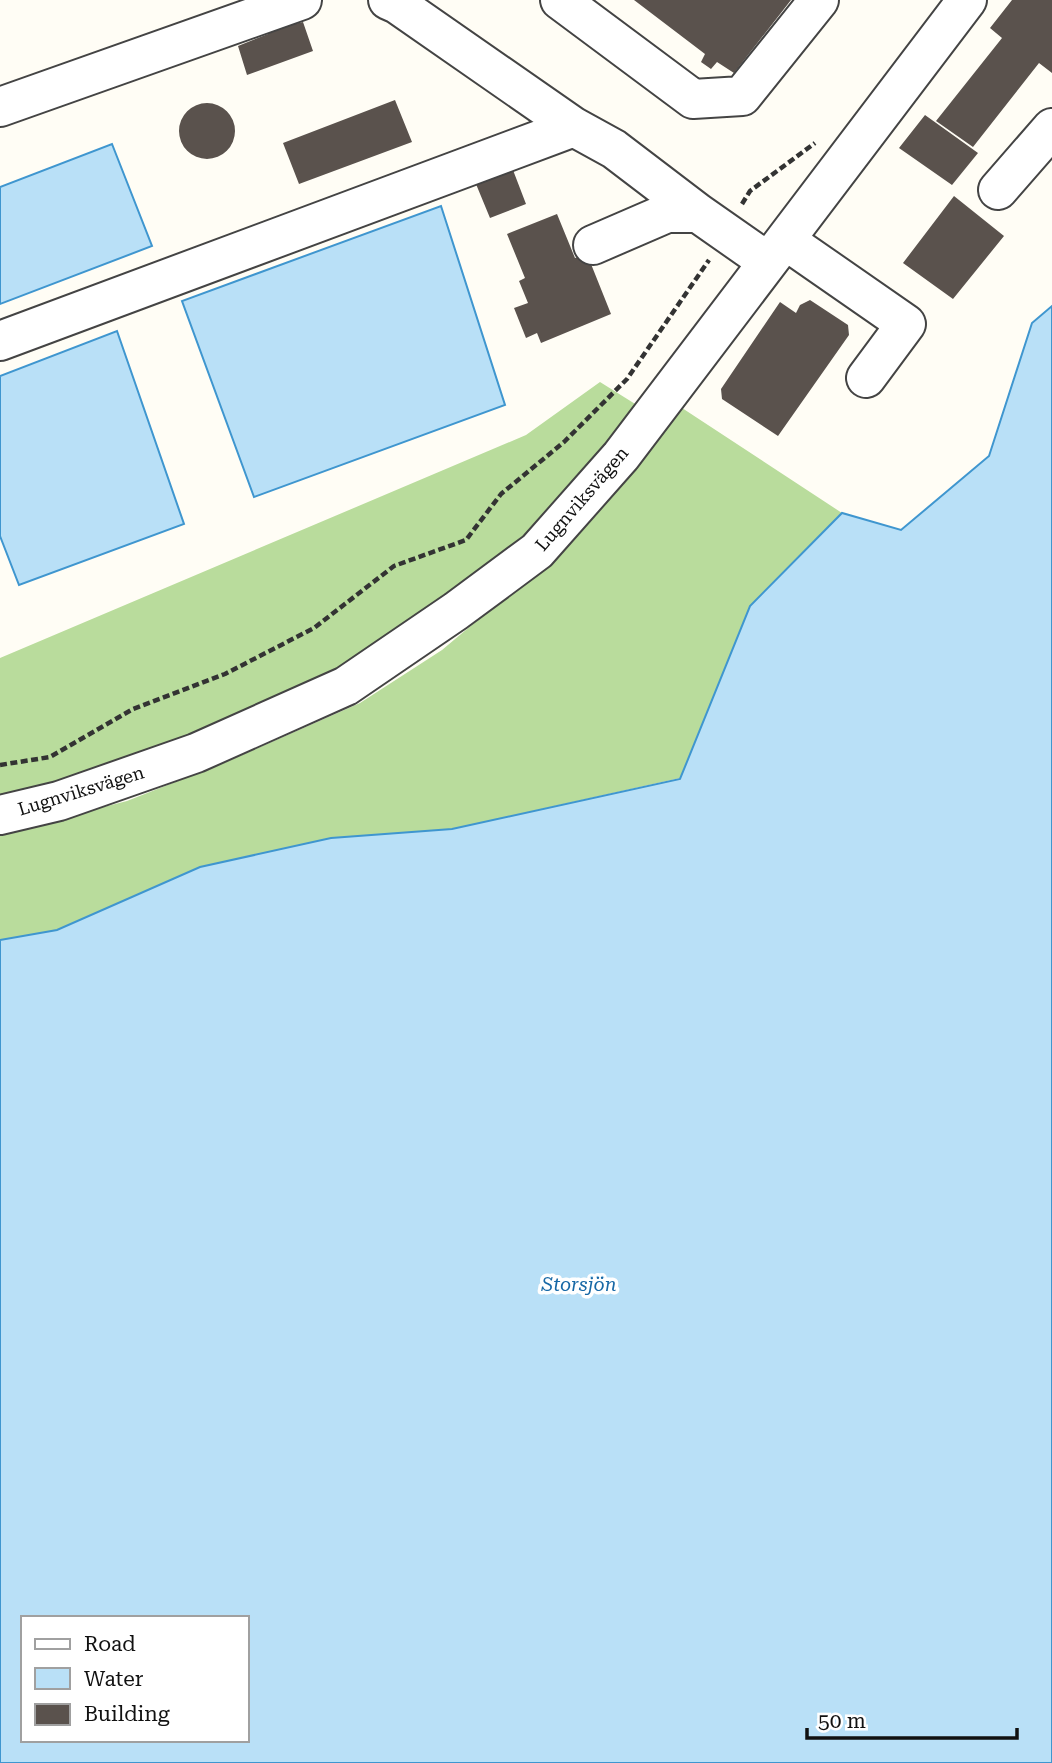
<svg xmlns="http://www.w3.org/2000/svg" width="1052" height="1763" font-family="'Roboto Serif',serif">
<rect width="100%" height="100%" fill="#fffdf5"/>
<!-- forest -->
<path fill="#b9dc9c" d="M600 382 640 407 531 531 398 635 270 708 89 778 0 799V658L526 435Z
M679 406 842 513 750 606 680 778 452 829 331 838 200 867 57 930 0 940V835L2 833 127 801 226 762 360 703 442 650 529 577Z"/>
<!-- water -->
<path fill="#b9e0f7" stroke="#3f96cf" stroke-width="2" fill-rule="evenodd" d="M112 144 152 246 0 304V187Z
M441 206 505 405 254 497 182 301Z
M1052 306V1763H0V940L57 930 200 867 331 838 452 829 680 779 750 606 842 513 901 530 989 456 1032 323ZM23 1618H247V1740H23Z
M117 331 184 524 19 585 0 536V376Z"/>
<!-- building -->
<path fill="#5a524d" d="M634 0H791L734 73 717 62 711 69 701 62 705 54Z
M1012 0H1052V73L1039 63 973 147 936 121 1002 38 990 28Z
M290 16 294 24 303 22 313 51 247 75 238 46 268 34 264 24Z
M395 100 412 142 299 184 283 143Z
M179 131a28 28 0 1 1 56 0a28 28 0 1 1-56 0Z
M925 115 978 153 952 185 899 148Z
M508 157 526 204 490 218 471 172Z
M954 196 1004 236 953 299 903 263Z
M557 214 575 258 587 254 611 314 541 343 537 333 526 338 514 308 528 303 519 281 525 278 507 234Z
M810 300 848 325 849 335 778 436 722 399 721 389 780 302 796 313 800 305Z"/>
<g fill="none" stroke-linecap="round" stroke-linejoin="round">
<!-- minor casing -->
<g stroke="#444" stroke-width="42">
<path id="minor" d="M388 0 397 4 574 127 614 149 698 213 768 262
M560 0 693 99 742 96 819 0
M0 107 302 0
M998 190 1052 128
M785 240 906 324 866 378
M593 245 667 213H698
M0 341 574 127
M0 815 59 801 196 753 346 686 456 611 537 551 621 456 967 0"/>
</g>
<!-- path -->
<path stroke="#333" stroke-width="4.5" stroke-dasharray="7 3.5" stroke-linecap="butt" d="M742 204 750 191 815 143
M0 765 50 757 133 709 225 674 314 628 394 566 466 540 501 494 564 442 627 379 709 260"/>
<!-- minor -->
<use href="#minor" stroke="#fff" stroke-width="38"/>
</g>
<g text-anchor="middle" stroke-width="7" stroke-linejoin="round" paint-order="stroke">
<!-- street labels -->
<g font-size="18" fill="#111" stroke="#fff">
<text transform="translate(582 499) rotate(-49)" y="6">Lugnviksvägen</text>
<text transform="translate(81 791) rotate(-17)" y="6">Lugnviksvägen</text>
</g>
<!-- water labels -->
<g font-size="19" font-style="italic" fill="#1768a6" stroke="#fff">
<text x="579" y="1291">Storsjön</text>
</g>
</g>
<!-- legend -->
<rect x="21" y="1616" width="228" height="126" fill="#ffffff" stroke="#a0a0a0" stroke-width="2"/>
<rect x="35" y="1639" width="35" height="10" fill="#ffffff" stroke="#a0a0a0" stroke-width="2"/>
<text x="84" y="1651" font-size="21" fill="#111111">Road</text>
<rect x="35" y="1668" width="35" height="21" fill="#b9e0f7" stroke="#a0a0a0" stroke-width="2"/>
<text x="84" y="1686" font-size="21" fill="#111111">Water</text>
<rect x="35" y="1704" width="35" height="21" fill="#5a524d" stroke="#a0a0a0" stroke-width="2"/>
<text x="84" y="1721" font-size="21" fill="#111111">Building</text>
<!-- scale -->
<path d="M807 1728v10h210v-10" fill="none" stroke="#111111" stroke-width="3.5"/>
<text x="818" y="1728" font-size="21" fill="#111111" stroke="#ffffff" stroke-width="5" paint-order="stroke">50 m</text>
</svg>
